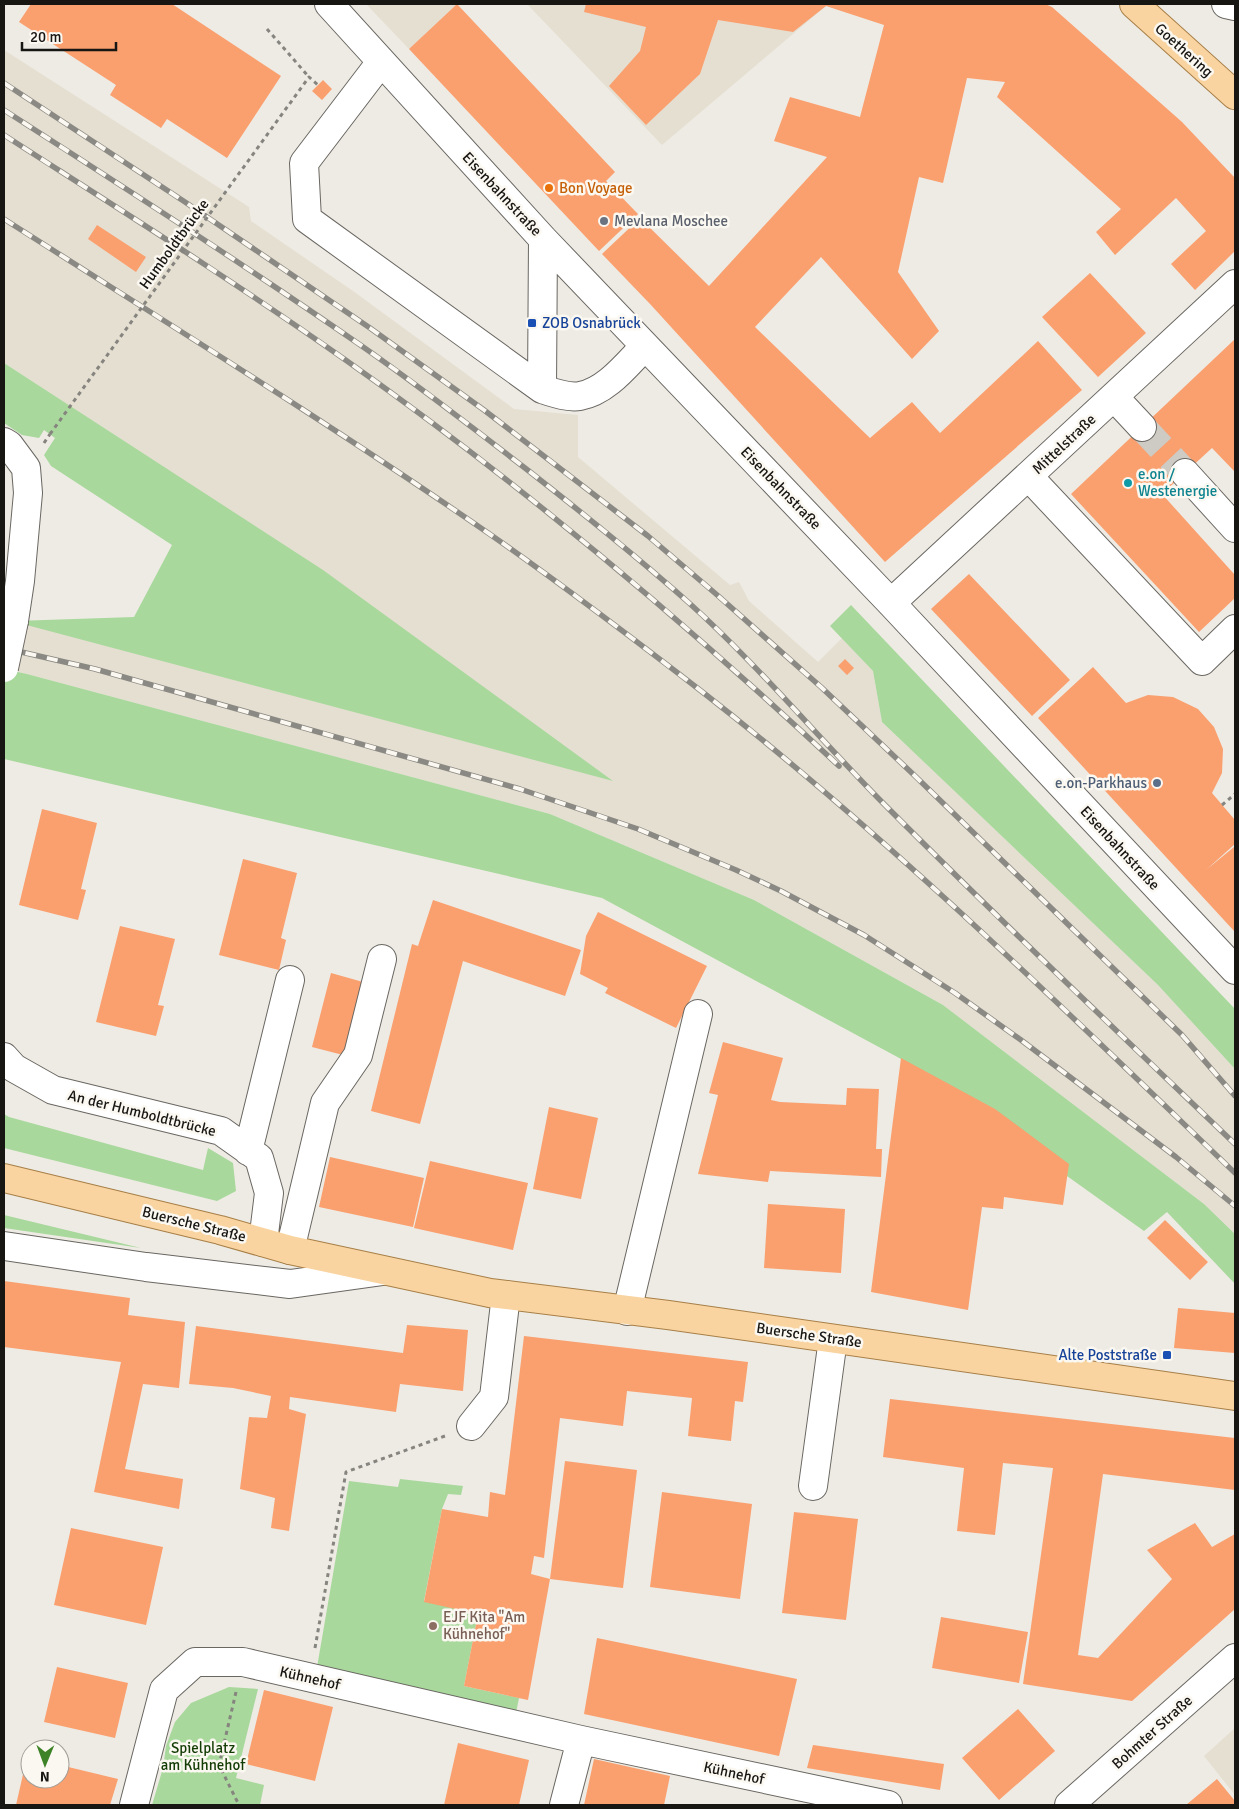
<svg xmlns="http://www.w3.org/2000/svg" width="1239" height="1809" font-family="Signika,sans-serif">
<rect width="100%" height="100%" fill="#eeebe4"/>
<!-- built -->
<path fill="#e5dfd1" d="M366 4H457L409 49Z
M527 4H827L826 6 662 145Z
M4 50 249 207 251 221 353 291 514 409 578 415V457L730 585 739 582 749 601 818 662 842 638 873 671 882 722 1158 985 1235 1069V1234L1204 1204 943 1005 754 900 550 814 27 674 4 669 14 621 611 780 322 570 4 363Z
M1235 1728V1795L1204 1756Z"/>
<!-- green -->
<path fill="#a8d89c" d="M4 363 323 570 613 781 4 619V579L20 581 15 621 134 617 172 545 51 466 44 455 55 438 44 430 39 438 22 435 4 423Z
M851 605 1235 1009V1069L1158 985 882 722 873 671 830 626Z
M4 669 27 674 550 814 754 900 943 1005 1204 1204 1235 1234V1284L1167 1212 1144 1231 1067 1176 994 1109 602 898 4 759Z
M4 1114 9 1117 203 1170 208 1148 233 1163 236 1191 217 1201 4 1148Z
M4 1215 141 1248 4 1228Z
M400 1479 463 1486 461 1495 448 1494 442 1509 424 1601 478 1614 464 1686 519 1698 516 1713 316 1673 349 1481 398 1487Z
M229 1687 258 1689 236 1778 264 1785 260 1805H152L163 1768 166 1746 175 1722 191 1703Z"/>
<!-- building -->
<path fill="#fa9f6e" d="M31 4H172L281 76 227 158 167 119 161 128 110 95 116 85 19 22Z
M457 4 615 172 606 181 638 214 599 251 409 49Z
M586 4H1045L1052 7 1182 122 1235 178V251L1195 290 1171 264 1206 231 1176 198 1115 255 1096 232 1121 209 997 97 1005 82 967 78 943 183 919 177 898 272 939 331 912 359 821 257 755 327 870 438 912 402 940 433 1038 341 1082 390 885 562 651 305 602 254 640 218 709 286 827 157 774 141 790 97 860 117 884 25 826 6 793 32 718 20 700 74 646 125 609 86 640 51 646 27 584 12Z
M323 80 332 89 322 100 312 91Z
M97 225 146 257 136 272 88 239Z
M1090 273 1146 333 1098 377 1042 317Z
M1235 339V472L1212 448 1162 494 1235 575V598L1199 632 1071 494Z
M969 574 1070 680 1032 716 931 609Z
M845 659 854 668 847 675 838 666Z
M1093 667 1126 703 1148 695 1173 697 1198 709 1214 727 1223 749 1222 773 1212 793 1235 820V844L1206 870 1234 847 1235 849V932L1038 718Z
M42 809 97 823 81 889 86 890 78 920 19 905Z
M243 859 297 873 281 938 286 940 279 970 219 955Z
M433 900 581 950 565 996 463 961 420 1124 371 1111 412 944 418 946Z
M598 912 707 966 676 1028 605 993 608 988 580 974 586 936Z
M120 926 175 939 158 1005 164 1006 156 1036 96 1022Z
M331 973 363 982 343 1055 312 1047Z
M723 1042 783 1058 771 1100 780 1102 846 1105 847 1088 879 1089 876 1149H882L881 1177 770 1171 768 1182 698 1174 718 1095 709 1093Z
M901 1058 995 1109 1069 1164 1063 1205 1004 1197 1003 1209 982 1207 968 1310 871 1292Z
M549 1107 598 1118 581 1199 533 1189Z
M330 1157 424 1178 413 1227 319 1207Z
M430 1161 528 1183 513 1250 414 1228Z
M768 1204 845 1209 841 1273 764 1268Z
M1165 1220 1208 1262 1190 1280 1147 1238Z
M4 1281 130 1298 128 1315 185 1322 179 1388 143 1384 125 1469 183 1479 179 1509 94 1492 121 1362 4 1347Z
M1178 1308 1235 1313V1353L1174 1348Z
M407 1325 468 1330 463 1391 400 1384 396 1412 290 1397 289 1409 306 1414 289 1531 271 1528 275 1498 240 1489 249 1417 267 1418 271 1396 233 1388 189 1384 196 1326 403 1353Z
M524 1336 748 1362 743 1402 735 1401 731 1441 688 1436 692 1398 627 1391 623 1426 560 1418 544 1558 534 1556 531 1574 550 1579 528 1700 464 1686 478 1614 424 1602 442 1509 488 1517 490 1492 505 1495Z
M890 1399 1235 1438V1490L1103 1474 1078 1655 1098 1658 1172 1579 1147 1550 1195 1523 1212 1547 1235 1534V1609L1132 1701 1023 1684 1053 1468 1003 1463 995 1535 957 1531 964 1468 883 1457Z
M565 1461 637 1470 623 1588 550 1579Z
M662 1492 752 1504 740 1599 650 1587Z
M794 1512 858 1519 846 1620 782 1613Z
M71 1528 163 1547 146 1625 54 1605Z
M941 1617 1028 1632 1019 1683 932 1668Z
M597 1638 797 1679 779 1756 584 1714Z
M57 1667 128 1683 115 1738 44 1722Z
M264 1690 333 1707 315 1781 246 1764Z
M1018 1709 1055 1751 999 1800 962 1758Z
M458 1743 529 1760 519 1805H444Z
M813 1745 944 1764 940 1790 807 1768Z
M27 1757H30V1779H60V1765L118 1779 110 1805H16Z
M594 1759 670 1776 664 1805H584Z
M1217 1779 1235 1801V1805H1186Z"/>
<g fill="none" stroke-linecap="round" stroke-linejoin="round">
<!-- minor-tunnel -->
<path stroke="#cecbc5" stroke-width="28" stroke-dasharray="28 14" stroke-linecap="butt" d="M1142 427 1185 473"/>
<!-- minor casing -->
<g stroke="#6a6762" stroke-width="30">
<path id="minor" d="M329 4 543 239 891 603 1235 970
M1226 4 1235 6
M381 62 304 163 307 219 542 389C554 393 568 398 580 396 607 391 627 364 645 346
M542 389 543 239
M1114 397 1142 427
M4 442 9 445 26 468 28 493 20 581 14 621
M1185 473 1235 528
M1029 477 1202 661 1235 629
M891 603 1235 284
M4 1057 14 1068 53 1090 221 1131 259 1158 269 1193 263 1242
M248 1151 290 980
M4 1246 146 1267 290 1284 383 1271
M290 1250 325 1103 358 1055 382 959
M627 1311 698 1014
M471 1426 494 1397 506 1295
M813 1486 833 1339
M134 1805 164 1690 195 1662H243L581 1740 888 1805
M564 1805 581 1740
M1069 1805 1235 1658"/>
</g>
<!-- major casing -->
<g stroke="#a77f47" stroke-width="30">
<path id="major" d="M1134 4 1235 95
M4 1178 220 1230 290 1250 490 1293 668 1315 1235 1396"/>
</g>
<!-- path -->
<path stroke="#86847f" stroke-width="3" stroke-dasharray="4 4" stroke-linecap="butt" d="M267 29 309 77
M44 443 50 434
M1222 805 1235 794
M315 1648 346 1472 445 1436
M236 1692 219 1765 239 1805"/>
<!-- minor -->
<use href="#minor" stroke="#fff" stroke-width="28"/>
<!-- major -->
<use href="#major" stroke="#f9d4a1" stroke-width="28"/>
<!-- rail casing -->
<g stroke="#8b8984" stroke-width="5.5">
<path id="rail" d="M4 83 185 202 370 328 484 410 648 536 716 594 821 687 914 775 1182 1035 1235 1096
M4 110C122 186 240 262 356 342 414 382 469 425 525 468 580 511 635 555 688 602 756 663 815 734 880 800 996 917 1116 1030 1235 1144
M4 135C119 209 235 282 347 361 520 483 684 621 839 766
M4 219C167 323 332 425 491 535 564 586 635 640 705 694 893 841 1063 1008 1235 1173
M4 648 95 669 520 789 638 829 736 870 781 891 864 935 955 993 1021 1040 1176 1157 1235 1206"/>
</g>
<!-- rail -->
<use href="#rail" stroke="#fbf8f1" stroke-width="4" stroke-dasharray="11" stroke-linecap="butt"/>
<!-- minor-bridge casing -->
<g stroke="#6a6762" stroke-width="30" stroke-linecap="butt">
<path id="minor-bridge" d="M4 668 14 621"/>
</g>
<!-- path-bridge -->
<path stroke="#86847f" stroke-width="3" stroke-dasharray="4 4" stroke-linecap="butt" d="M50 434 309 77 318 85"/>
<!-- minor-bridge -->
<use href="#minor-bridge" stroke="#fff" stroke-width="28"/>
</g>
<!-- markers -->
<circle fill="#e8710a" stroke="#fbf8f1" stroke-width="2" cx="549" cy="188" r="5"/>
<circle fill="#6b7280" stroke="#fbf8f1" stroke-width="2" cx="604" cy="221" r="5"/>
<g fill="#1a4fb4" stroke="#fbf8f1" stroke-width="2">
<rect x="527" y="318" width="10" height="10" rx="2.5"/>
<rect x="1162" y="1350" width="10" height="10" rx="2.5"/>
</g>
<circle fill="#0f9aa8" stroke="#fbf8f1" stroke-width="2" cx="1128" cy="483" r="5"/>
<circle fill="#5c6f8a" stroke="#fbf8f1" stroke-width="2" cx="1157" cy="783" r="5"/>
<circle fill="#8d6e63" stroke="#fbf8f1" stroke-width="2" cx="433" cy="1626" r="5"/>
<g text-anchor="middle" stroke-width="5" stroke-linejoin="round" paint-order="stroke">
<!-- street labels -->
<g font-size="15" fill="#171613" stroke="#fbf8f1">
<text transform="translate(1184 50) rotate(42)" y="5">Goethering</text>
<text transform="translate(502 194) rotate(47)" y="5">Eisenbahnstraße</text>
<text transform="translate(174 244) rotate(-54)" y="5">Humboldtbrücke</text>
<text transform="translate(1064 444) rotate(-43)" y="5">Mittelstraße</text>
<text transform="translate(781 488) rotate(46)" y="5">Eisenbahnstraße</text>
<text transform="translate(1120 848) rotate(47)" y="5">Eisenbahnstraße</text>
<text transform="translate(142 1113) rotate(14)" y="5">An der Humboldtbrücke</text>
<text transform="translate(194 1224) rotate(14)" y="5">Buersche Straße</text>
<text transform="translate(809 1335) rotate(8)" y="5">Buersche Straße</text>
<text transform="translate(310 1678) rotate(13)" y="5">Kühnehof</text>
<text transform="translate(1152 1732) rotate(-42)" y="5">Bohmter Straße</text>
<text transform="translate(734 1773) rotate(12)" y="5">Kühnehof</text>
</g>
<!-- food labels -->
<g font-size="15" fill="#c56008" stroke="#fbf8f1" text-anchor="start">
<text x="559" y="193">Bon Voyage</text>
</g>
<!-- worship labels -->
<g font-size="15" fill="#5b616d" stroke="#fbf8f1" text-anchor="start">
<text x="614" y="226">Mevlana Moschee</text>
</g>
<!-- transit labels -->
<g font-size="15" fill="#164399" stroke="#fbf8f1" text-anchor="start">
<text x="542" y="328">ZOB Osnabrück</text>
<text x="1157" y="1360" text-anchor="end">Alte Poststraße</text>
</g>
<!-- culture labels -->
<g font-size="15" fill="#0d838f" stroke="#fbf8f1" text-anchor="start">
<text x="1138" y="479">e.on /<tspan x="1138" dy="17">Westenergie</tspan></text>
</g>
<!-- service labels -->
<g font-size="15" fill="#4e5e75" stroke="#fbf8f1" text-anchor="end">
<text x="1147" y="788">e.on-Parkhaus</text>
</g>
<!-- education labels -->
<g font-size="15" fill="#785e54" stroke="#fbf8f1" text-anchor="start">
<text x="443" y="1622">EJF Kita "Am<tspan x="443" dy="17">Kühnehof"</tspan></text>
</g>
<!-- park labels -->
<g font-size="15" fill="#133c05" stroke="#fbf8f1">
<text x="203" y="1753">Spielplatz<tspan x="203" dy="17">am Kühnehof</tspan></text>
</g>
</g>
<!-- border -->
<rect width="1239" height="1809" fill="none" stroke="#171613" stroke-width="10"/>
<!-- north arrow -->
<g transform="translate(45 1764) rotate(181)"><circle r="24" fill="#fbf8f1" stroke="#a09e98"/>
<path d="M0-4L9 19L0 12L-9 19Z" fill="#3d8226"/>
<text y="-8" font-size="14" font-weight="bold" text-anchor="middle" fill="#171613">N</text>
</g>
<!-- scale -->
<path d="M22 42v8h94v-8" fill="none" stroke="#171613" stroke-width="2.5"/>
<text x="30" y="42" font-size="15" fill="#171613" stroke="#fbf8f1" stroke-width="4" paint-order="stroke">20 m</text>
</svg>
